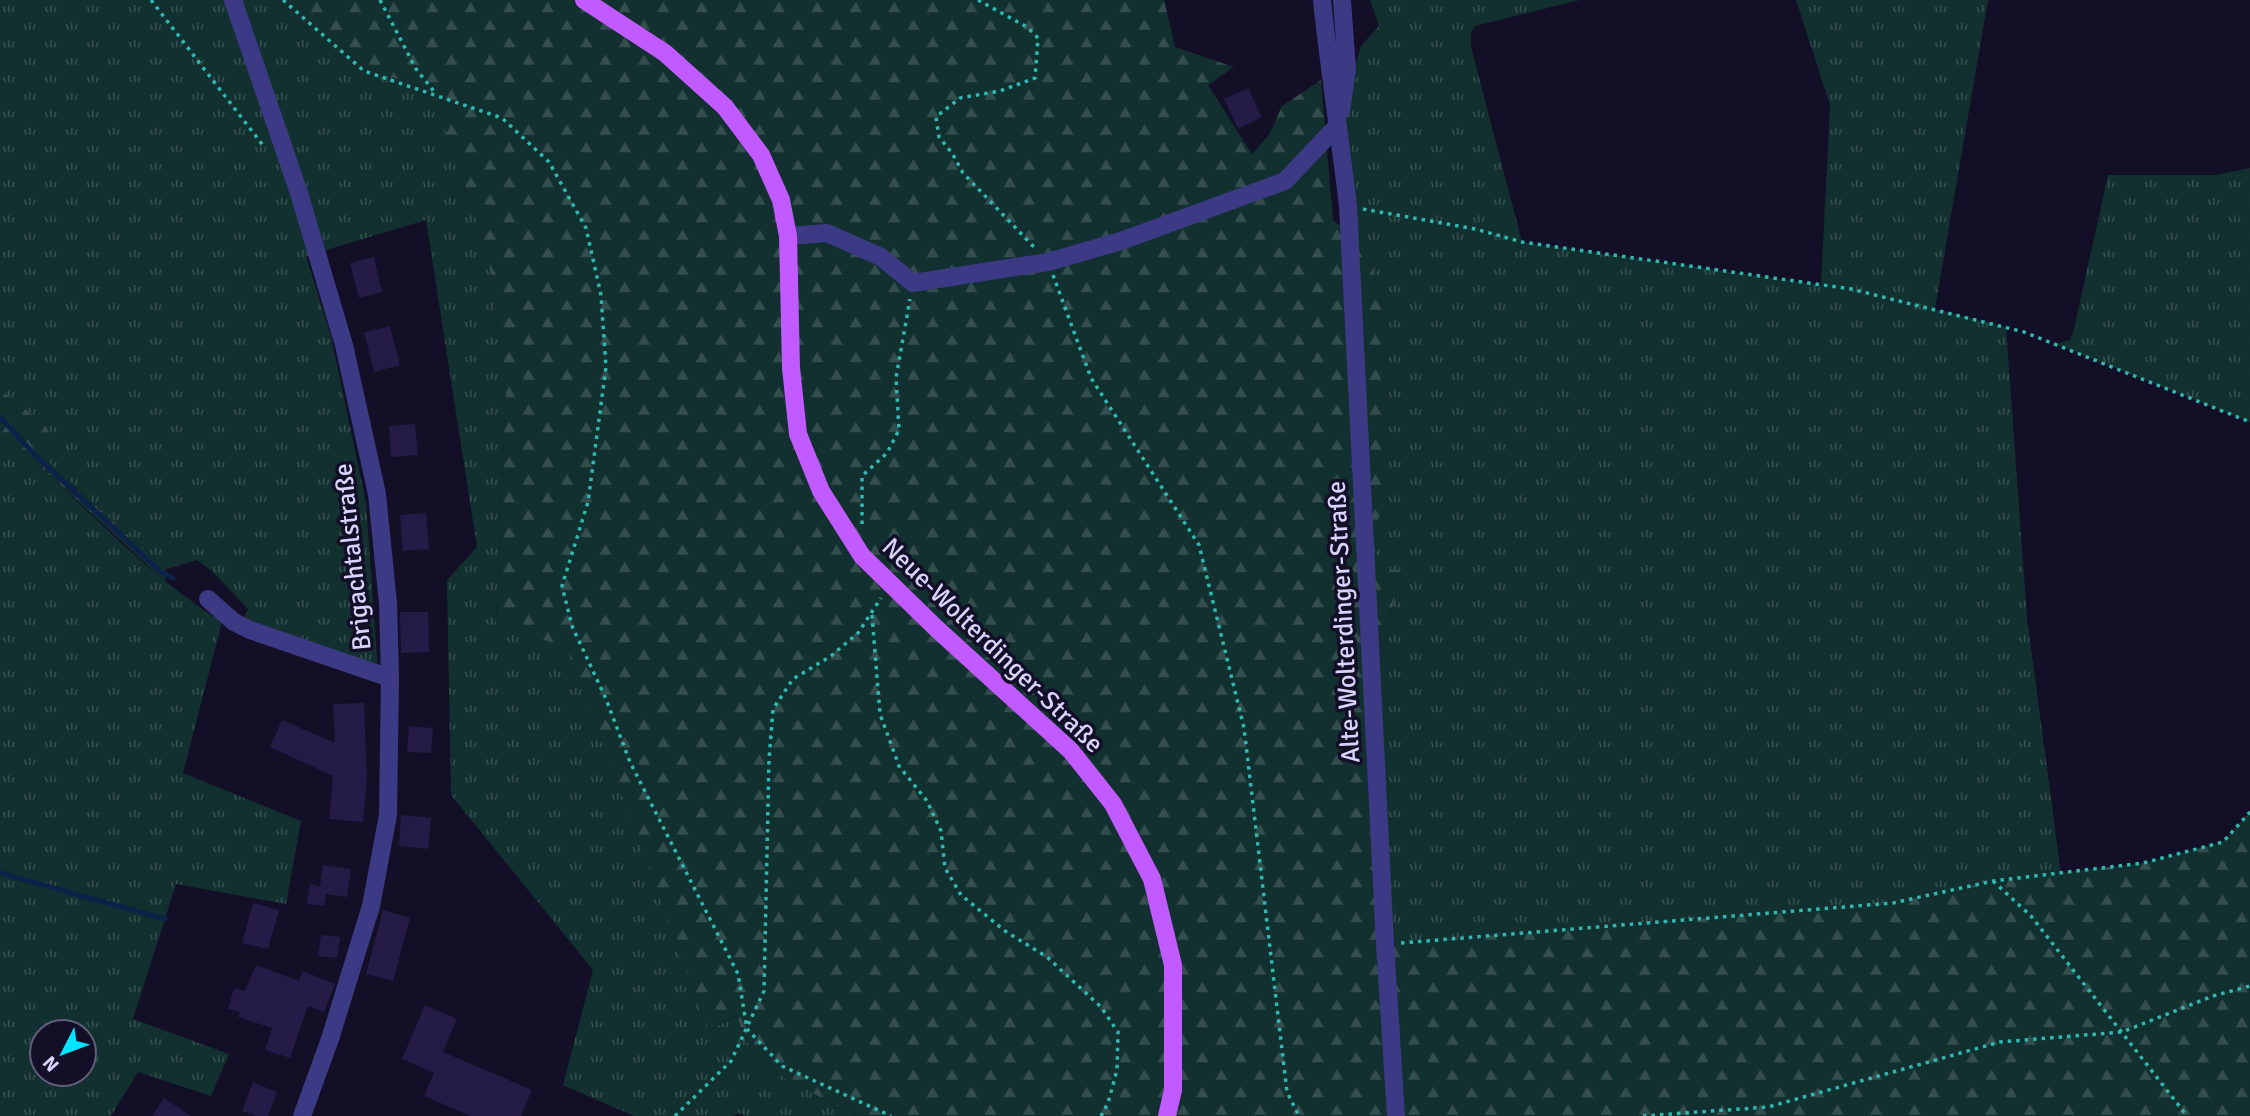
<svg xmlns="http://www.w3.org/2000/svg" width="2250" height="1116" font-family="Signika,sans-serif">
<defs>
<pattern id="grass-tufts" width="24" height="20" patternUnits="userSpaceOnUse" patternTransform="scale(1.75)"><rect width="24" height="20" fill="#12302f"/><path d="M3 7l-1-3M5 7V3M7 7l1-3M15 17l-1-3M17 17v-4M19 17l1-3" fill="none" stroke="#344d4e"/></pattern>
<pattern id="forest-firs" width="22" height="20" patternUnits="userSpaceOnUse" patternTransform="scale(1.75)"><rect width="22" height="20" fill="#12302f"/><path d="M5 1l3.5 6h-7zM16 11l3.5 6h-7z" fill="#344d4e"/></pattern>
<pattern id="wetland-marsh" width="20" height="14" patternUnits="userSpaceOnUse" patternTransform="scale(1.75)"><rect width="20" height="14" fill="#12302f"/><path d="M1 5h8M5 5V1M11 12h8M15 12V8" fill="none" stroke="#344d4e"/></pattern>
</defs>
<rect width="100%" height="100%" fill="#130f26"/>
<!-- grass -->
<path fill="url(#grass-tufts)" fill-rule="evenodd" d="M0 0H283L367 69 431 90 487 250 506 385 496 626 568 646 708 1031 736 1016 757 1063 855 1116H745L739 1113 733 1116H634L563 1085 593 970 451 795 447 580 477 547 426 220 306 256 331 336 366 503 378 671 241 625 248 609 214 573 197 560 166 569 42 456 50 437 45 425 0 389Z
M1370 0H1580L1475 26 1471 33V47L1522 242 1821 285 1830 105 1796 0H1988L1935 309 2006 327 2027 618 2061 873 1993 881 1893 903 1385 944 1373 681 1402 572 1372 567 1387 422 1386 320 1372 265 1364 245 1349 233 1338 125 1361 46 1379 26Z
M2250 168V422L2055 344 2070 340 2074 329 2108 175H2215Z
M0 442 17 454 34 461C95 517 152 578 222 622L183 773 301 821 286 904 176 884 133 1019 229 1054 211 1096 138 1072 111 1116H0ZM42 1032H84V1074H42Z"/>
<!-- forest -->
<path fill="url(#forest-firs)" d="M283 0H1164L1175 47 1234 67 1208 85 1252 154 1269 135 1282 106 1321 80 1333 220 1364 245 1372 265 1386 320 1387 422 1373 567 1402 571 1373 681 1385 944 1893 903 1993 881 2143 863 2222 842 2250 812V1116H855L757 1063 736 1016 708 1031 568 647 496 626 506 385 487 250 431 90 367 69Z
M0 389 45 425 51 437 42 456 34 461 17 454 0 442Z"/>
<!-- wetland -->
<path fill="url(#wetland-marsh)" d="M42 456 166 569 165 581 34 461Z"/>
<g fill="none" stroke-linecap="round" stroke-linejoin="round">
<!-- stream -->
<path stroke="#0c2248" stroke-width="5" d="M0 417 34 454 161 572 173 578
M0 873 165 919"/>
</g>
<!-- building -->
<path fill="#241b47" d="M1248 88 1262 117 1238 129 1224 99Z
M374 257 382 292 359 298 350 263Z
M390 326 400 365 374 372 364 332Z
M415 424 418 455 391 457 389 426Z
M426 513 429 549 403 551 400 515Z
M400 612H428L429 652 401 653Z
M364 703 367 777 363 822 329 819 333 776 270 747 282 720 335 743 333 704Z
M409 726 433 728 431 753 407 752Z
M401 815 431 818 428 849 399 846Z
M323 865 351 869 347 897 326 894 324 906 307 904 310 884 320 886Z
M253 903 279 910 268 949 242 943Z
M383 910 410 918 393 981 366 974Z
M321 935 340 937 337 958 318 956Z
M256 965 299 981 303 971 335 984 324 1012 308 1006 290 1058 265 1050 272 1028 238 1017 240 1012 228 1009 234 988 245 991Z
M425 1005 457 1019 443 1052 532 1090 521 1116H471L424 1096 434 1073 402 1059Z
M253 1082 277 1092 268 1116H256L242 1111Z
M164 1098 191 1116H152Z"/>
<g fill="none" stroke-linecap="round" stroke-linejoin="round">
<!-- path -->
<path stroke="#2fb8b0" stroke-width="3.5" stroke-dasharray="3.5 5" stroke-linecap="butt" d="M151 0 265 148
M283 0 364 71 502 118 549 162 586 228 601 295 606 367 588 502 562 586 572 626 606 699 630 762 738 974 747 1029 782 1066 891 1116
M380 0 416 69 436 94
M978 0 1027 27 1038 38 1035 78 1000 91 960 98 936 117 939 137 952 153 963 173 1034 247
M1363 209 1475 229 1522 242 1851 289 1935 310 2024 332 2250 422
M1053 275 1091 378 1199 545 1244 728 1287 1092 1299 1116
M862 524V476L887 453 899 430 896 378 910 299
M872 615 880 714 899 766 927 801 941 831 945 868 961 895 1005 931 1047 957 1101 1007 1118 1032 1117 1070 1108 1103 1101 1116
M1993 881 2031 916 2187 1116
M1401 943 1893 903 1993 881 2143 863 2223 842 2250 812
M675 1116 731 1061 764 991 769 760 773 709 793 679 831 656 858 633 881 598
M1643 1116 1768 1107 2000 1042 2122 1032 2213 996 2250 986"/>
<!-- minor -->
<path stroke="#3d3a85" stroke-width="18" d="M233 0 299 193 344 345 377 494 388 603 390 678 388 815 371 906 330 1039 302 1116
M1322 0C1329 69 1340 137 1348 206L1385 944 1396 1116
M1341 111 1347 69 1342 0
M788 236 827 233 881 257 913 283 1048 262 1121 241 1285 181 1338 125
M208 599 234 622 250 630 390 678"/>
<!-- major -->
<path stroke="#c25bff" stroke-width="18" d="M584 0 665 53 725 107 761 155 781 200 788 236 791 368 798 434 821 491 862 556 937 629 1071 751 1113 804 1152 879 1173 965V1090L1167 1116"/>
</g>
<g text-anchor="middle" stroke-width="7" stroke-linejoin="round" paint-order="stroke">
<!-- street labels -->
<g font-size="26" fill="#d9d4ff" stroke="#130f26">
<text transform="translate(352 557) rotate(-96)" y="9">Brigachtalstraße</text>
<text transform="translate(1343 622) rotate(-93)" y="9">Alte-Wolterdinger-Straße</text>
<text transform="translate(993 645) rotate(44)" y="9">Neue-Wolterdinger-Straße</text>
</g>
</g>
<!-- north arrow -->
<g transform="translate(63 1053) rotate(228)"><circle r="33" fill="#130f26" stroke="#625e7d" stroke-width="2"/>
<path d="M0-5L12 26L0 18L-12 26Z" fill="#00e5ff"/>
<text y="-10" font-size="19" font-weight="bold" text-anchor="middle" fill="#d9d4ff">N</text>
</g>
</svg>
